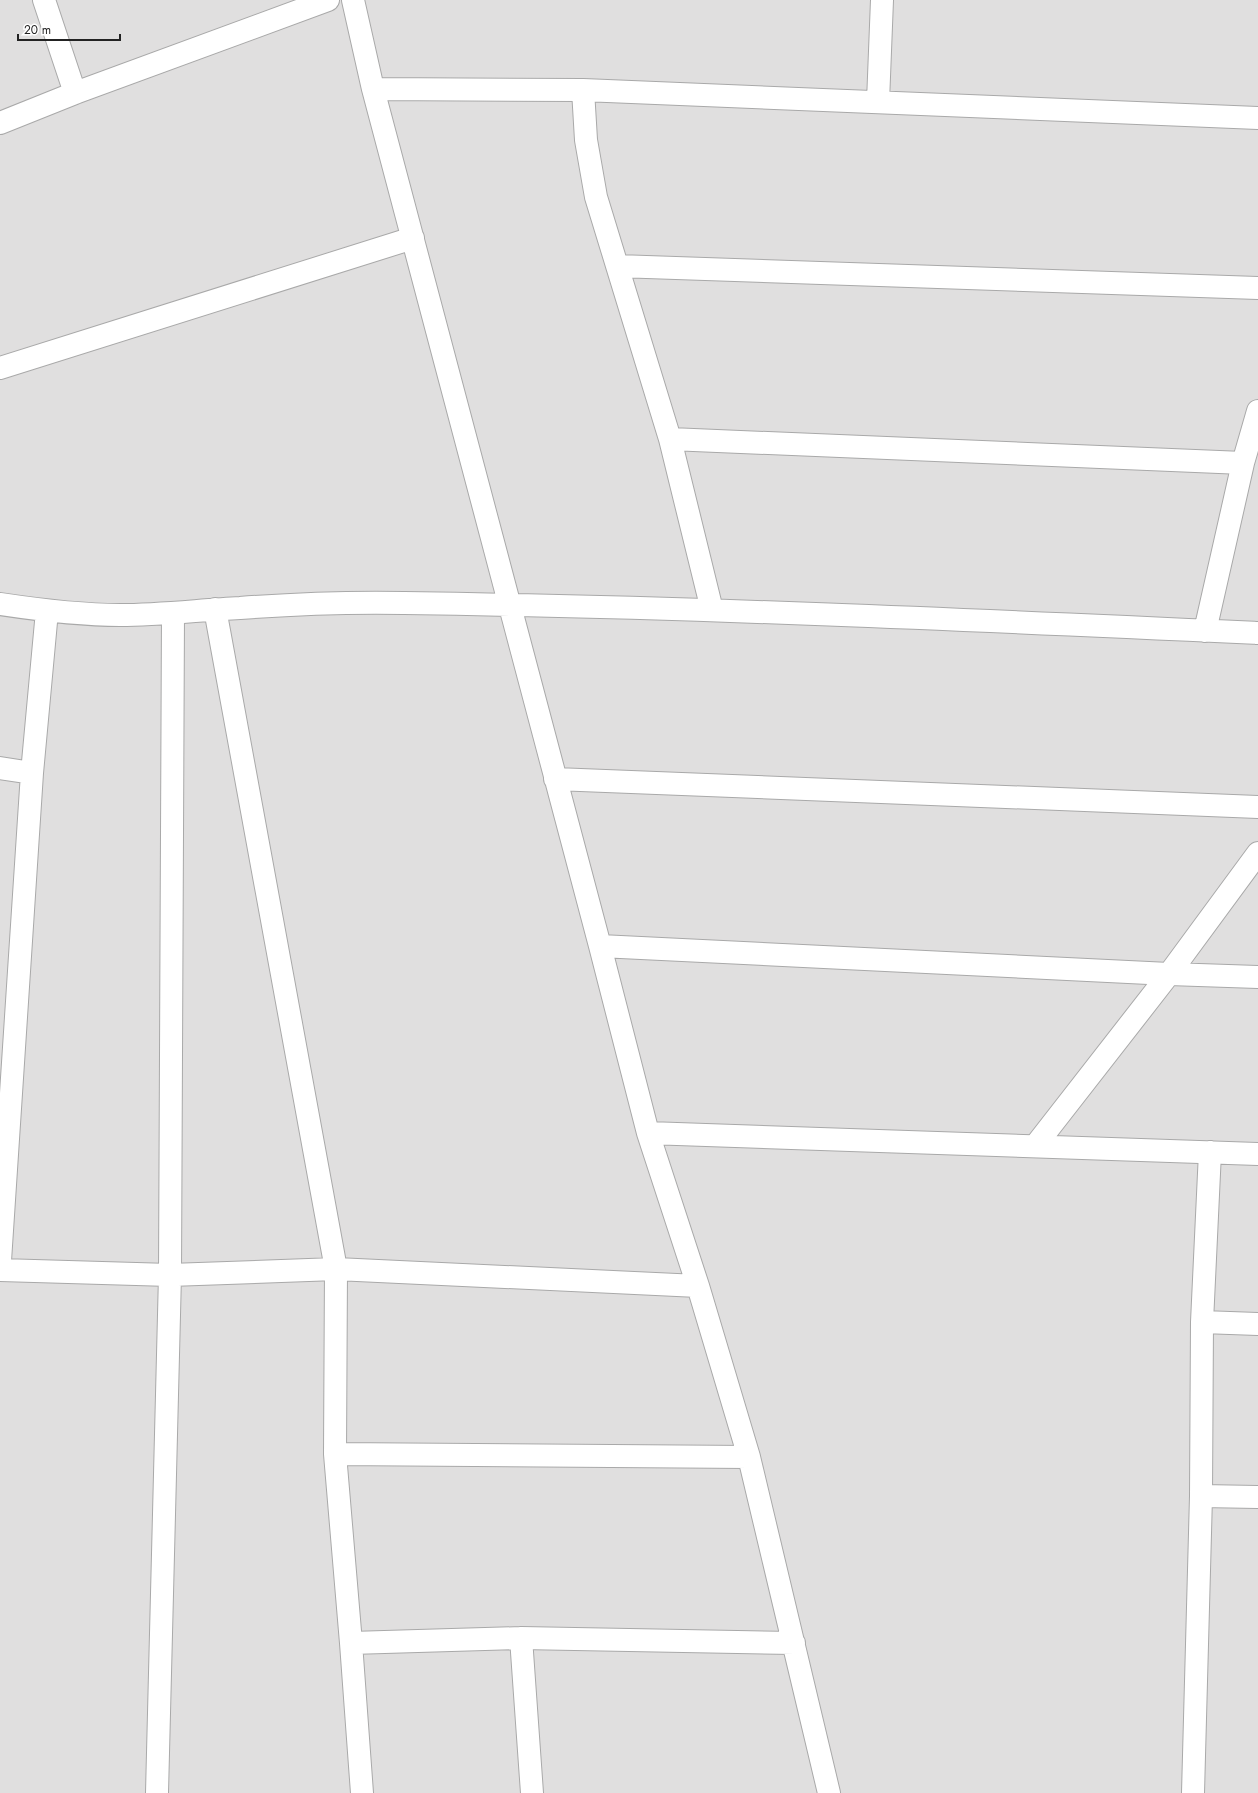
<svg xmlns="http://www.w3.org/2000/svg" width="1258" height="1793" font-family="Jost,sans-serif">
<rect width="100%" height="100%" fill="#f2efe9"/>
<!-- residential -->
<path fill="#e0dfdf" d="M0 0H1258V1793H0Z"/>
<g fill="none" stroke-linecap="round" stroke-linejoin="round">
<!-- minor casing -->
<g stroke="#a9a9a9" stroke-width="24">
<path id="minor" d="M44 0 75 93
M353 0 373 89 600 946 648 1133 698 1286 749 1457 829 1793
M373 89 583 90 1258 118
M583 90 586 140 596 197 670 439 712 610
M878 102 882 0
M0 123 75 93 328 0
M617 266 1258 288
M0 368 413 238
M670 439 1243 463
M0 604C40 610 80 615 120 615 160 615 200 610 240 608 294 604 349 602 404 603 689 607 973 620 1258 633
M215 609 336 1269 335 1454 351 1643 362 1793
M1205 631 1243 463 1258 411
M0 768 32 773
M555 779 1258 807
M600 946 1169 974 1258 977
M648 1133 1258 1154
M1035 1146 1169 974 1258 853
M0 1261 32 773 47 611
M0 1270 170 1275 336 1269 698 1286
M1202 1322 1258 1324
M335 1454 749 1457
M1201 1496 1258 1497
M521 1638 532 1793
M351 1643 521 1638 794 1643
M157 1793 170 1275 173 614
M1193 1793 1201 1496 1202 1322 1210 1152"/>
</g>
<!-- minor -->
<use href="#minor" stroke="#fff" stroke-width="22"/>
</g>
<!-- scale -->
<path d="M18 34v6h102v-6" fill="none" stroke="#222222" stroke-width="2"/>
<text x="24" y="34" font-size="12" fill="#222222" stroke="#ffffff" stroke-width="3" paint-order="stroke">20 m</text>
</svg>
